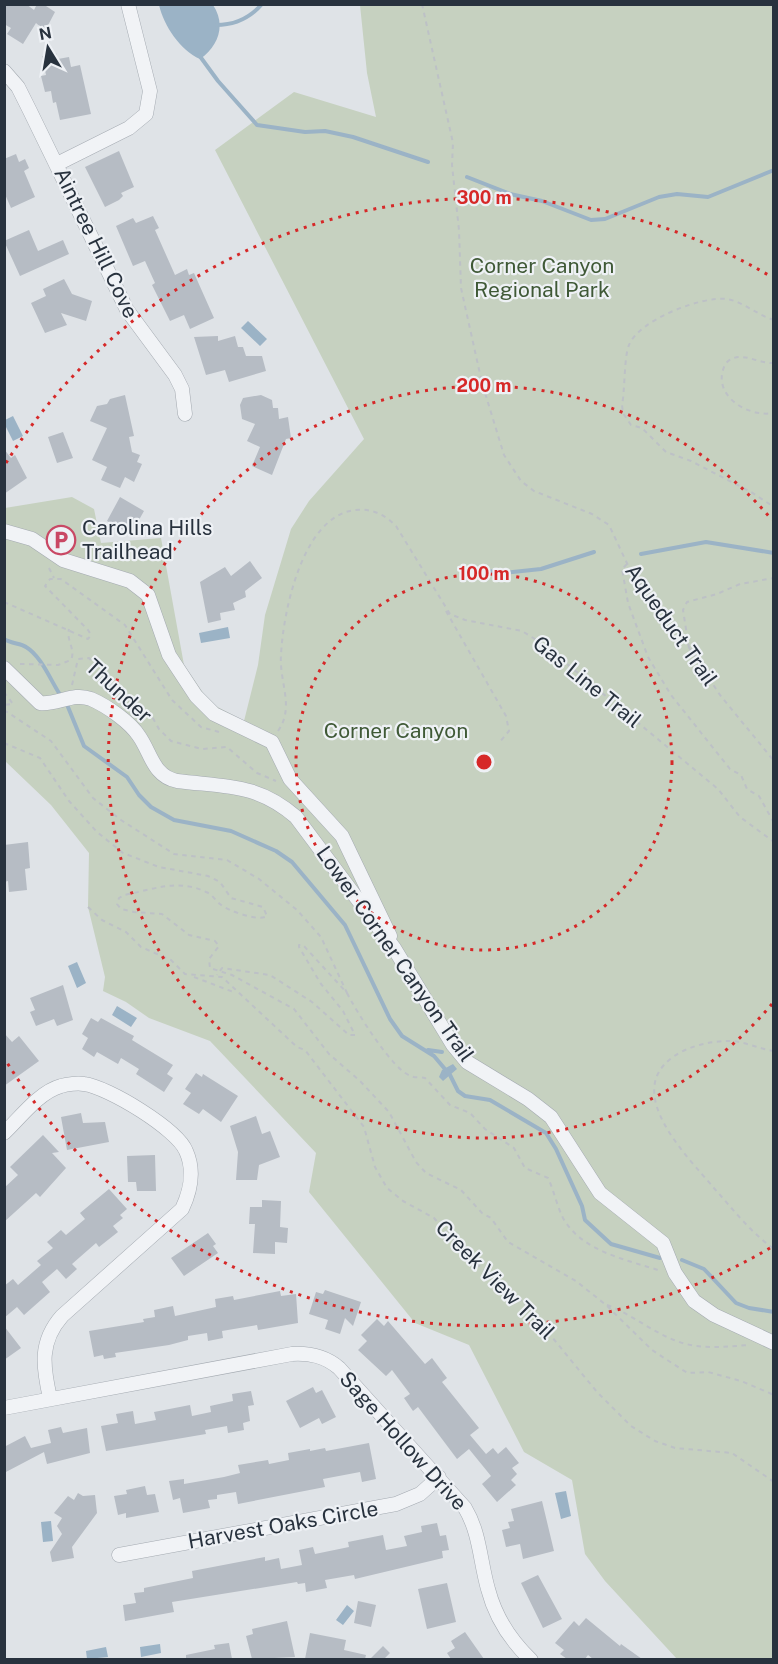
<svg xmlns="http://www.w3.org/2000/svg" width="778" height="1664" font-family="'Public Sans',sans-serif">
<rect width="100%" height="100%" fill="#dfe3e7"/>
<!-- green -->
<path fill="#c6d1c0" d="M360 5H773V1659H677L605 1581 585 1554 572 1480 524 1452 469 1345 415 1323 309 1192 316 1153 210 1041 149 1018 126 1002 103 991 105 977 88 907 89 853 51 805 5 761V508L72 497 94 509 101 543 161 538 184 665 210 703 244 721 258 665 265 615 291 529 309 501 364 439 215 150 294 92 376 117 367 73Z"/>
<!-- water -->
<path fill="#9bb3c6" d="M159 5H213C226 24 219 46 200 59 180 50 164 26 159 5Z
M248 321 267 339 260 346 241 328Z
M13 416 23 436 13 441 4 423 5 420Z
M228 627 230 638 201 643 199 633Z
M77 962 86 983 77 988 68 966Z
M117 1006 137 1018 131 1027 112 1015Z
M453 1064 457 1069 443 1081 439 1077 442 1070Z
M566 1491 571 1516 561 1519 555 1493Z
M51 1521 53 1541 43 1542 41 1522Z
M347 1605 354 1611 343 1625 336 1620Z
M160 1644 161 1653 141 1657 140 1647Z
M106 1647 108 1657 87 1659 86 1651Z"/>
<g fill="none" stroke-linecap="round" stroke-linejoin="round">
<!-- stream -->
<path stroke="#9bb3c6" stroke-width="4" d="M216 25C234 25 250 18 262 4
M199 55 218 81 257 125 305 132 325 131 353 137 428 162
M467 177 510 194 542 201 591 220 605 219 659 197 677 194 708 197 774 170
M641 554 706 542 774 553
M488 571 504 573 541 569 594 552
M4 639C12 644 20 643 26 647 41 656 50 679 59 693
M68 707 84 746 127 777 139 795 151 807 174 820 231 831 276 851 292 862 345 925 390 1019 402 1036 434 1056 450 1075 458 1091 465 1096 490 1100 546 1133 556 1149 582 1206 585 1220 611 1244 660 1258
M428 1050 442 1052
M682 1260 704 1269 736 1303 749 1308 774 1312"/>
</g>
<!-- building -->
<path fill="#b6bcc4" d="M4 4H26L34 10 37 4H43L55 12 45 31 36 23 23 44 7 34 11 28 4 24Z
M56 53 58 59 69 57 71 67 80 65 91 114 60 120 56 102 53 103 51 91 45 92 41 76 46 75 42 56Z
M119 151 134 187 121 193 123 196 119 200 105 207 85 167Z
M16 154 19 162 25 159 29 168 24 171 35 197 11 208 4 192V159Z
M153 216 159 228 155 230 175 275 187 269 189 275 194 273 214 318 190 329 184 315 170 321 152 285 155 283 145 261 133 266 116 226 133 218 136 223Z
M29 230 38 251 63 240 69 254 20 276 4 241Z
M64 279 72 294 92 301 86 321 61 313 67 325 45 333 31 303 46 296 43 289Z
M218 336V341L235 336 238 347H243L246 356H262L266 371 229 382 225 370 206 375 194 337Z
M125 395 134 436 129 437 132 452 140 455 137 462 142 464 134 482 125 477 120 488 101 480 107 467 92 460 107 428 90 421 97 406 107 404 110 399Z
M261 395 272 400 273 408H278L279 419 288 417 291 438 286 439 272 475 252 466 260 447 247 441 255 424 242 419 240 405 243 398Z
M63 432 73 458 57 463 48 437Z
M4 449 11 458 15 455 27 478 4 494Z
M120 497 144 511 131 534 107 521Z
M250 561 262 578 245 591 246 597 233 603 235 610 220 613 221 620 208 623 200 582 225 567 231 576Z
M28 842 30 868 25 869 27 890 9 892 8 881 4 882V845Z
M63 985 73 1020 57 1026 54 1019 36 1026 30 1012 35 1010 30 998Z
M91 1018 98 1022 101 1018 134 1036 132 1040 173 1065 167 1074 173 1078 164 1092 136 1074 139 1069 121 1058 118 1064 97 1052 94 1057 82 1049 88 1038 82 1034Z
M4 1033 12 1042 19 1036 39 1061 4 1086Z
M196 1073 202 1077 203 1074 238 1096 221 1122 203 1109 199 1114 183 1104 191 1093 185 1089Z
M81 1113 83 1123 105 1122 109 1142 67 1150 61 1117Z
M256 1116 262 1134 270 1131 280 1157 259 1165 257 1180H236L238 1152 230 1126Z
M43 1135 59 1152 52 1153 66 1168 40 1197 36 1193 4 1222V1188L18 1175 10 1167Z
M155 1155 156 1191H137L136 1182H128L127 1156Z
M109 1189 127 1209 120 1215 123 1218 113 1226 118 1232 99 1247 96 1243 72 1264 77 1269 66 1279 57 1269 42 1282 50 1292 24 1315 17 1307 4 1318V1286L13 1279 18 1285 41 1265 37 1261 53 1248 47 1242 61 1230 66 1235 85 1219 80 1213Z
M262 1200 281 1201 280 1227 288 1228 287 1243 275 1242V1254L253 1253 255 1224H249L250 1207H262Z
M208 1233 216 1244 213 1246 218 1253 184 1276 171 1258Z
M325 1290 361 1302 353 1326 345 1318 340 1334 325 1329 328 1320 309 1314 316 1292 323 1294Z
M280 1291 281 1296 296 1294 298 1323 258 1330 257 1325 222 1331 223 1338 208 1341 207 1333 188 1336V1340L169 1345 115 1353 116 1357 104 1359 103 1355 94 1357 89 1331 144 1322 143 1319 155 1317 154 1310 173 1306 175 1316 216 1307 215 1299 233 1296 234 1300Z
M377 1319 384 1326 388 1321 425 1364 432 1358 447 1378 442 1382 479 1428 470 1435 486 1454 493 1448 498 1454 506 1447 519 1463 512 1468 517 1474 511 1480 516 1485 497 1502 482 1484 491 1476 469 1449 457 1459 418 1407 413 1411 404 1398 410 1394 392 1370 386 1376 358 1350 367 1341 361 1335Z
M4 1326 21 1348 4 1360Z
M313 1387 316 1393 322 1390 336 1417 322 1424 319 1418 300 1428 286 1401Z
M251 1391 254 1405 248 1406 250 1421 243 1423 244 1430 228 1433 227 1426 205 1430 206 1434 106 1451 101 1426 118 1423 116 1414 133 1411 135 1424 156 1420 154 1412 190 1405 192 1416 211 1412 210 1406 233 1401 232 1394Z
M61 1427 63 1433 87 1428 90 1453 47 1464 44 1452 4 1473V1447L25 1436 31 1448 51 1443 48 1430Z
M369 1443 376 1479 362 1482 360 1472 323 1479 325 1487 238 1504 236 1492 217 1495V1499L208 1500 210 1508 183 1513 180 1498 173 1500 169 1481 184 1479V1484L224 1477 240 1473 238 1465 268 1460 269 1464 289 1460 288 1453 310 1449V1451L325 1448 326 1451Z
M145 1486 147 1495 155 1494 159 1512 126 1518V1513L118 1515 114 1496 127 1494 126 1490Z
M78 1493 83 1496 95 1495 97 1513 72 1547 74 1558 52 1562 50 1552 62 1534 57 1526 62 1518 54 1513 68 1496 74 1500Z
M542 1501 554 1551 523 1559 520 1544 506 1547 502 1530 510 1528 508 1522 514 1521 511 1509Z
M437 1523 440 1536 446 1535 449 1550 442 1551 443 1558 355 1579 354 1575 325 1580 327 1588 306 1592 305 1583 298 1584 297 1582 172 1602 174 1612 125 1621 123 1605 136 1603 134 1593 144 1592V1588L193 1578 192 1571 265 1557V1561L279 1558 281 1569 302 1565 299 1550 313 1547 315 1554 349 1547 348 1542 383 1535 386 1550 407 1546 404 1536 422 1532 421 1526Z
M538 1575 562 1619 543 1628 521 1583Z
M447 1583 456 1622 427 1629 418 1589Z
M358 1601 376 1605 371 1627 354 1623Z
M586 1618 620 1646 621 1644 642 1659H593L588 1655 585 1659H567L560 1654 564 1650 555 1643 574 1621 579 1626Z
M287 1621 295 1657 252 1659 246 1636 253 1634 252 1629Z
M465 1632 484 1659H451L447 1653 455 1648 451 1641Z
M310 1633 346 1640 344 1650 366 1655 365 1659H305Z
M229 1643 232 1659H186V1655L215 1649 214 1645Z
M383 1646 390 1653 384 1659H370Z"/>
<g fill="none" stroke-linecap="round" stroke-linejoin="round">
<!-- minor casing -->
<g stroke="#a4aab1" stroke-width="15">
<path id="minor" d="M4 71 18 87 30 111 127 310 175 375 182 389 185 414
M57 164 129 128 146 114 150 91 128 4
M4 531 32 539 63 560 130 581 148 595 169 655 196 696 214 714 272 742 290 779 342 836 390 936
M4 668 40 703C58 705 73 692 91 699 107 706 130 722 139 736 151 753 153 776 177 781 225 787 257 783 296 817L394 948 453 1045 467 1062 528 1099 551 1117 600 1193 663 1243 675 1273 694 1301 714 1315 774 1343
M4 1133C20 1118 39 1092 61 1086 67 1084 78 1083 84 1084 108 1087 177 1129 186 1151 195 1171 191 1190 182 1209L62 1316C39 1342 43 1367 50 1398
M4 1408 292 1354C310 1353 325 1356 339 1368L465 1508C480 1533 480 1561 488 1589 495 1616 510 1640 531 1660
M119 1555 396 1504 420 1494 439 1477"/>
</g>
<!-- path -->
<path stroke="#bdc1c6" stroke-width="2" stroke-dasharray="4.5 4.5" stroke-linecap="butt" d="M422 4 453 143 452 165 459 230 461 288 482 383 504 455 521 481 534 491 592 514 609 525 633 576 667 614 720 695 774 761
M774 320C757 315 744 302 727 299 701 296 639 320 629 345 624 356 625 391 622 405L623 413 631 425 642 428 666 452 691 461 751 492 774 507
M774 363C757 364 740 349 726 363 709 393 746 418 774 413
M627 564 622 569 628 603 648 657 671 695 730 769 741 775 747 789 759 796 774 823
M49 568 54 578
M4 602 88 639 91 635 88 630 45 586 50 579H61L125 625 172 700 201 727 219 732
M446 611 506 716 509 731 499 743
M689 648 683 610 687 602 717 594 740 584 774 578
M20 664 58 665 71 660C76 649 66 641 69 629
M72 685 78 659 89 658 117 690 150 713 159 729 171 741 202 749 227 747 257 773 276 781
M4 692 13 704 4 705
M4 710 51 741 93 798 121 820 174 854 227 860 259 879 297 910 321 937 347 993 303 945H299V947L321 984 343 1011 355 1035H349L312 1002 270 975 222 968 217 975
M278 731C295 707 279 682 281 655 283 613 302 516 355 510 372 508 385 515 396 526L450 614 465 620 522 631 543 644 718 789 740 817 774 842
M4 743 40 758 69 801 97 832 123 853 159 867 208 876 220 882 231 898 263 907 267 916C259 922 228 911 220 904 215 900 212 894 206 892 178 878 152 890 124 895L119 898 117 904 121 909 134 912 162 914 189 935 215 941 219 946 209 959 210 968 232 975 294 1009 329 1054 360 1081 389 1112 416 1162 426 1173 461 1190 482 1213 491 1218 508 1242 576 1281 606 1305 652 1350 681 1369 688 1373 708 1372 741 1381 774 1395
M88 907 102 920 126 932 141 947 171 960 185 974 222 977 297 1047 305 1050 364 1127 375 1167 387 1188 403 1201 434 1218 465 1254 524 1303 597 1392 631 1426 655 1441 675 1448 732 1453 774 1482
M194 977 236 993
M347 993C356 1011 393 1071 411 1076 415 1078 421 1077 425 1078L450 1105 470 1113 485 1129 514 1148 525 1168 548 1178C554 1191 557 1206 563 1218 582 1252 628 1260 661 1271
M774 1051C759 1049 744 1041 729 1041 711 1041 688 1046 673 1057 622 1093 688 1157 713 1187 732 1208 750 1232 774 1249
M607 1305C631 1314 651 1331 674 1340 698 1350 723 1347 748 1345"/>
<!-- minor -->
<use href="#minor" stroke="#f1f3f6" stroke-width="14"/>
</g>
<!-- distance rings -->
<g fill="none" stroke="#d62828" stroke-width="3" stroke-dasharray="3 6">
<circle cx="484" cy="762" r="188"/>
<path d="M772 1004A376 376 0 1 1 772 520"/>
<path d="M770 1248A564 564 0 0 1 6 1061M6 463A564 564 0 0 1 770 276"/>
</g>
<!-- icons -->
<defs>
<g id="parking-ring" transform="scale(1.5)"><circle r="9.5" fill="#eef1f5" stroke="#c94864" stroke-width="1.5"/><path d="M-3.5-5.5H1a3.5 3.5 0 0 1 0 7H-1V5.5H-3.5ZM-1-3.4V-.6H.8a1.4 1.4 0 0 0 0-2.8Z" fill="#c94864"/></g>
</defs>
<g fill-rule="evenodd">
<use href="#parking-ring" x="61" y="540"/>
</g>
<g text-anchor="middle" stroke-width="4.5" stroke-linejoin="round" paint-order="stroke">
<!-- street labels -->
<g font-size="21" fill="#28323e" stroke="#eef1f5">
<text transform="translate(96 243) rotate(64)" y="7">Aintree Hill Cove</text>
<text transform="translate(671 625) rotate(55)" y="7">Aqueduct Trail</text>
<text transform="translate(587 682) rotate(39)" y="7">Gas Line Trail</text>
<text transform="translate(119 691) rotate(43)" y="7">Thunder</text>
<text transform="translate(395 954) rotate(55)" y="7">Lower Corner Canyon Trail</text>
<text transform="translate(495 1280) rotate(45)" y="7">Creek View Trail</text>
<text transform="translate(403 1441) rotate(48)" y="7">Sage Hollow Drive</text>
<text transform="translate(283 1525) rotate(-10)" y="7">Harvest Oaks Circle</text>
</g>
<!-- park labels -->
<g font-size="21" fill="#3f5936" stroke="#eef1f5">
<text x="542" y="273">Corner Canyon<tspan x="542" dy="24">Regional Park</tspan></text>
<text x="396" y="738">Corner Canyon</text>
</g>
<!-- poi labels -->
<g font-size="21" fill="#28323e" stroke="#eef1f5" text-anchor="start">
<text x="82" y="535">Carolina Hills<tspan x="82" dy="24">Trailhead</tspan></text>
</g>
</g>
<circle cx="484" cy="762" r="9" fill="#d62828" stroke="#eef1f5" stroke-width="3"/>
<g font-size="18" text-anchor="middle" font-weight="bold" fill="#d62828" stroke="#eef1f5" stroke-width="4.5" stroke-linejoin="round" paint-order="stroke">
<text x="484" y="204">300 m</text>
<text x="484" y="392">200 m</text>
<text x="484" y="580">100 m</text>
</g>
<!-- border -->
<rect width="778" height="1664" fill="none" stroke="#28323e" stroke-width="12"/>
<!-- north arrow -->
<g transform="translate(48 48) rotate(349)" stroke="#eef1f5" stroke-width="4.5" paint-order="stroke">
<path d="M0-4.5L10 22L0 15L-10 22Z" fill="#28323e"/>
<text y="-9" font-size="16" font-weight="bold" text-anchor="middle" fill="#28323e">N</text>
</g>
</svg>
